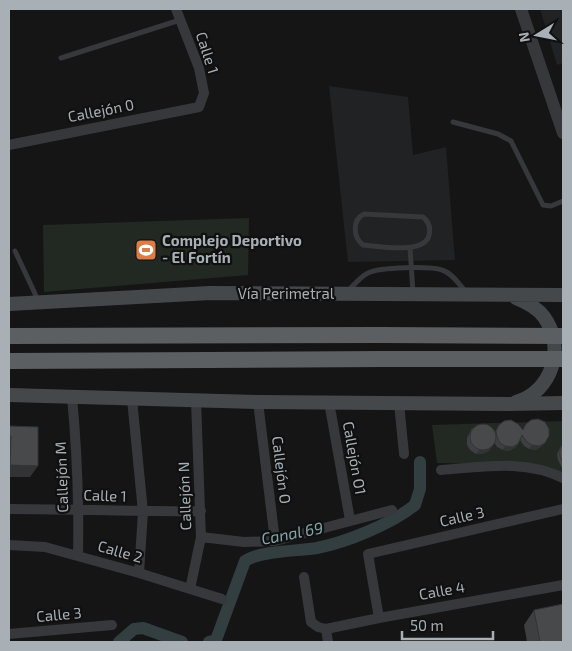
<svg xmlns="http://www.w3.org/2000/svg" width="572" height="651" font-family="'Exo 2',sans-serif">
<rect width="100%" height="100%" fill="#151516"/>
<!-- built -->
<path fill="#212223" d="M540 9H563V63L557 65Z
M329 86 408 97 413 155 446 147 455 260 348 262Z"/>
<!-- green -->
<path fill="#222822" d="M249 218 248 275 44 292 43 225Z
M563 421V473L535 465 437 463 432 425Z"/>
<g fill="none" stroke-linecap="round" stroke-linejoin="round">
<!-- canal -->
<path stroke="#323e3f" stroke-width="12" d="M119 642 134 629 143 628 182 642
M209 642 216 640 245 561C259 551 299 551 317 548 347 542 391 524 415 505L420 489V462"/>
<!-- service -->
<path stroke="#36383b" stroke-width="5" d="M61 58 180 20
M453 122 498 134 511 141 543 205 551 206 563 201
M364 214 423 217C428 221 431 227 429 235 425 255 378 246 363 245 353 237 352 220 364 214Z
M410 248 413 292
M15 251 38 300
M348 291C354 285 360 277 368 273 380 267 430 266 442 270 452 273 459 284 465 291"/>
<!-- minor -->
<path stroke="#36383b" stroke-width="10" d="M9 145 199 107 204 93 199 68 176 9
M72 397C77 450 79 503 78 556
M132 399 143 512 139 573
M258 402 275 541
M329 402 350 520
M399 403 404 454
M441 470C482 467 525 459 563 478
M9 509C73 509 137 512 201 511
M201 537 244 542 275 541 392 510
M9 545 45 547 139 573 222 599
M304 577 311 622 318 627 326 629 379 618 563 585
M190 589 201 537 196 401
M379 618 368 554 563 509
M326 629 328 642
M9 634 112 625"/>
<!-- tertiary -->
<path stroke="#36383b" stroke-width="12" d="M521 9 563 133"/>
<!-- secondary -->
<path stroke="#45484a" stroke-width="14" d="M9 304 210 293 563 295
M9 395 258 402 508 404 563 403
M516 402C552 392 566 347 544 317 537 307 526 302 516 298"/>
<!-- trunk -->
<path stroke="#5b5f62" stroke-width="16" d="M9 336 381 335
M9 361 383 359"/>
<!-- trunk-bridge -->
<path stroke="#5b5f62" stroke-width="16" d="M381 335 563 336
M383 359H563"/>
</g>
<!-- wall -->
<path fill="#3d3f40" d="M526 424 542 446 536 450 529 449 524 446 520 440 516 447 509 451 503 450 497 447 494 442 489 451 482 454H476L470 450 467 445V438L472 428 495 432 499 425 522 430Z
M9 426 30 477H9Z
M563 443V468L561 466 558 460 557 454 560 448Z
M534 610 563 642H527L524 625Z"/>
<!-- shaded-wall -->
<path fill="#323334" d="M545 443 542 446 536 450 529 449 532 445Z
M518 444 516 447 509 451 503 450 505 446Z
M492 447 489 451 482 454H476L479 450Z
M10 465 38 466 30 477H9V468Z"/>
<!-- building -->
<path fill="#47494b" stroke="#323334" d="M538 419 545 422 549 429V436L545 443 539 446 532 445 527 442 522 435 518 444 512 447 505 446 500 443 497 437 496 431 499 425 504 421 511 420 518 424 523 430 526 424 531 420Z
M470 437a13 13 0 1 1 26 0a13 13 0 1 1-26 0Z
M9 426 38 427V466L10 465 11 436H9Z
M563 443V462L560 456V450Z
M563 604V641L555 642H540L534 610Z"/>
<!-- icons -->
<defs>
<g id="stadium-square" transform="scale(1.125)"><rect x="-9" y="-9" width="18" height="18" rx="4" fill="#da7d49" stroke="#101011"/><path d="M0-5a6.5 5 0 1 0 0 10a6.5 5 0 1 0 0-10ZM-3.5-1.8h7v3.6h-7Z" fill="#fff"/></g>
</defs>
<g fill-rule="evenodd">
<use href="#stadium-square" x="146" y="250"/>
</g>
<g text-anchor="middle" stroke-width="4.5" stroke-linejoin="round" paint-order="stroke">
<!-- street labels -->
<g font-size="15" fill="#a8b0b5" stroke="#101011">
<text transform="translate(207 53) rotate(72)" y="5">Calle 1</text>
<text transform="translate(101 111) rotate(-11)" y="5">Callejón 0</text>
<text x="286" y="299">Vía Perimetral</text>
<text transform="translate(354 458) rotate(80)" y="5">Callejón O1</text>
<text transform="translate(281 470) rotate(83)" y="5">Callejón O</text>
<text transform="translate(62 477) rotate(-92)" y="5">Callejón M</text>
<text transform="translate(105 496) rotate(2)" y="5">Calle 1</text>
<text transform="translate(185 496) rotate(-92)" y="5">Callejón N</text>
<text transform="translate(462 517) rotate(-13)" y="5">Calle 3</text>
<text transform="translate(120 552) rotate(16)" y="5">Calle 2</text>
<text transform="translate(442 591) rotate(-10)" y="5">Calle 4</text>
<text transform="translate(59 615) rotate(-5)" y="5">Calle 3</text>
</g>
<!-- poi labels -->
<g font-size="15" font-weight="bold" fill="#a8b0b5" stroke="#101011" text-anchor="start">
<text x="162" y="246">Complejo Deportivo<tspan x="162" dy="17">- El Fortín</tspan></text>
</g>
<!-- water labels -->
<g font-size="16" font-style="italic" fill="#84a5ab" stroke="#101011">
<text transform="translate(292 533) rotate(-11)" y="6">Canal 69</text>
</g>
</g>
<!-- border -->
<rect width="572" height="651" fill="none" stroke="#a8b0b5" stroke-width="20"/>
<!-- north arrow -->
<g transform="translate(537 35) rotate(260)" stroke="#101011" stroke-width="4" paint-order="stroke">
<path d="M0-4L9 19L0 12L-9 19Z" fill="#a8b0b5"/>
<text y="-8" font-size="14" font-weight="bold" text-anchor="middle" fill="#a8b0b5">N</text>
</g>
<!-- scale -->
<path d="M402 631v8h91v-8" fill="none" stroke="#a8b0b5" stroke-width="2.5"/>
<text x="410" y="631" font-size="15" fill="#a8b0b5" stroke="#101011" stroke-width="4" paint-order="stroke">50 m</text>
</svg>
